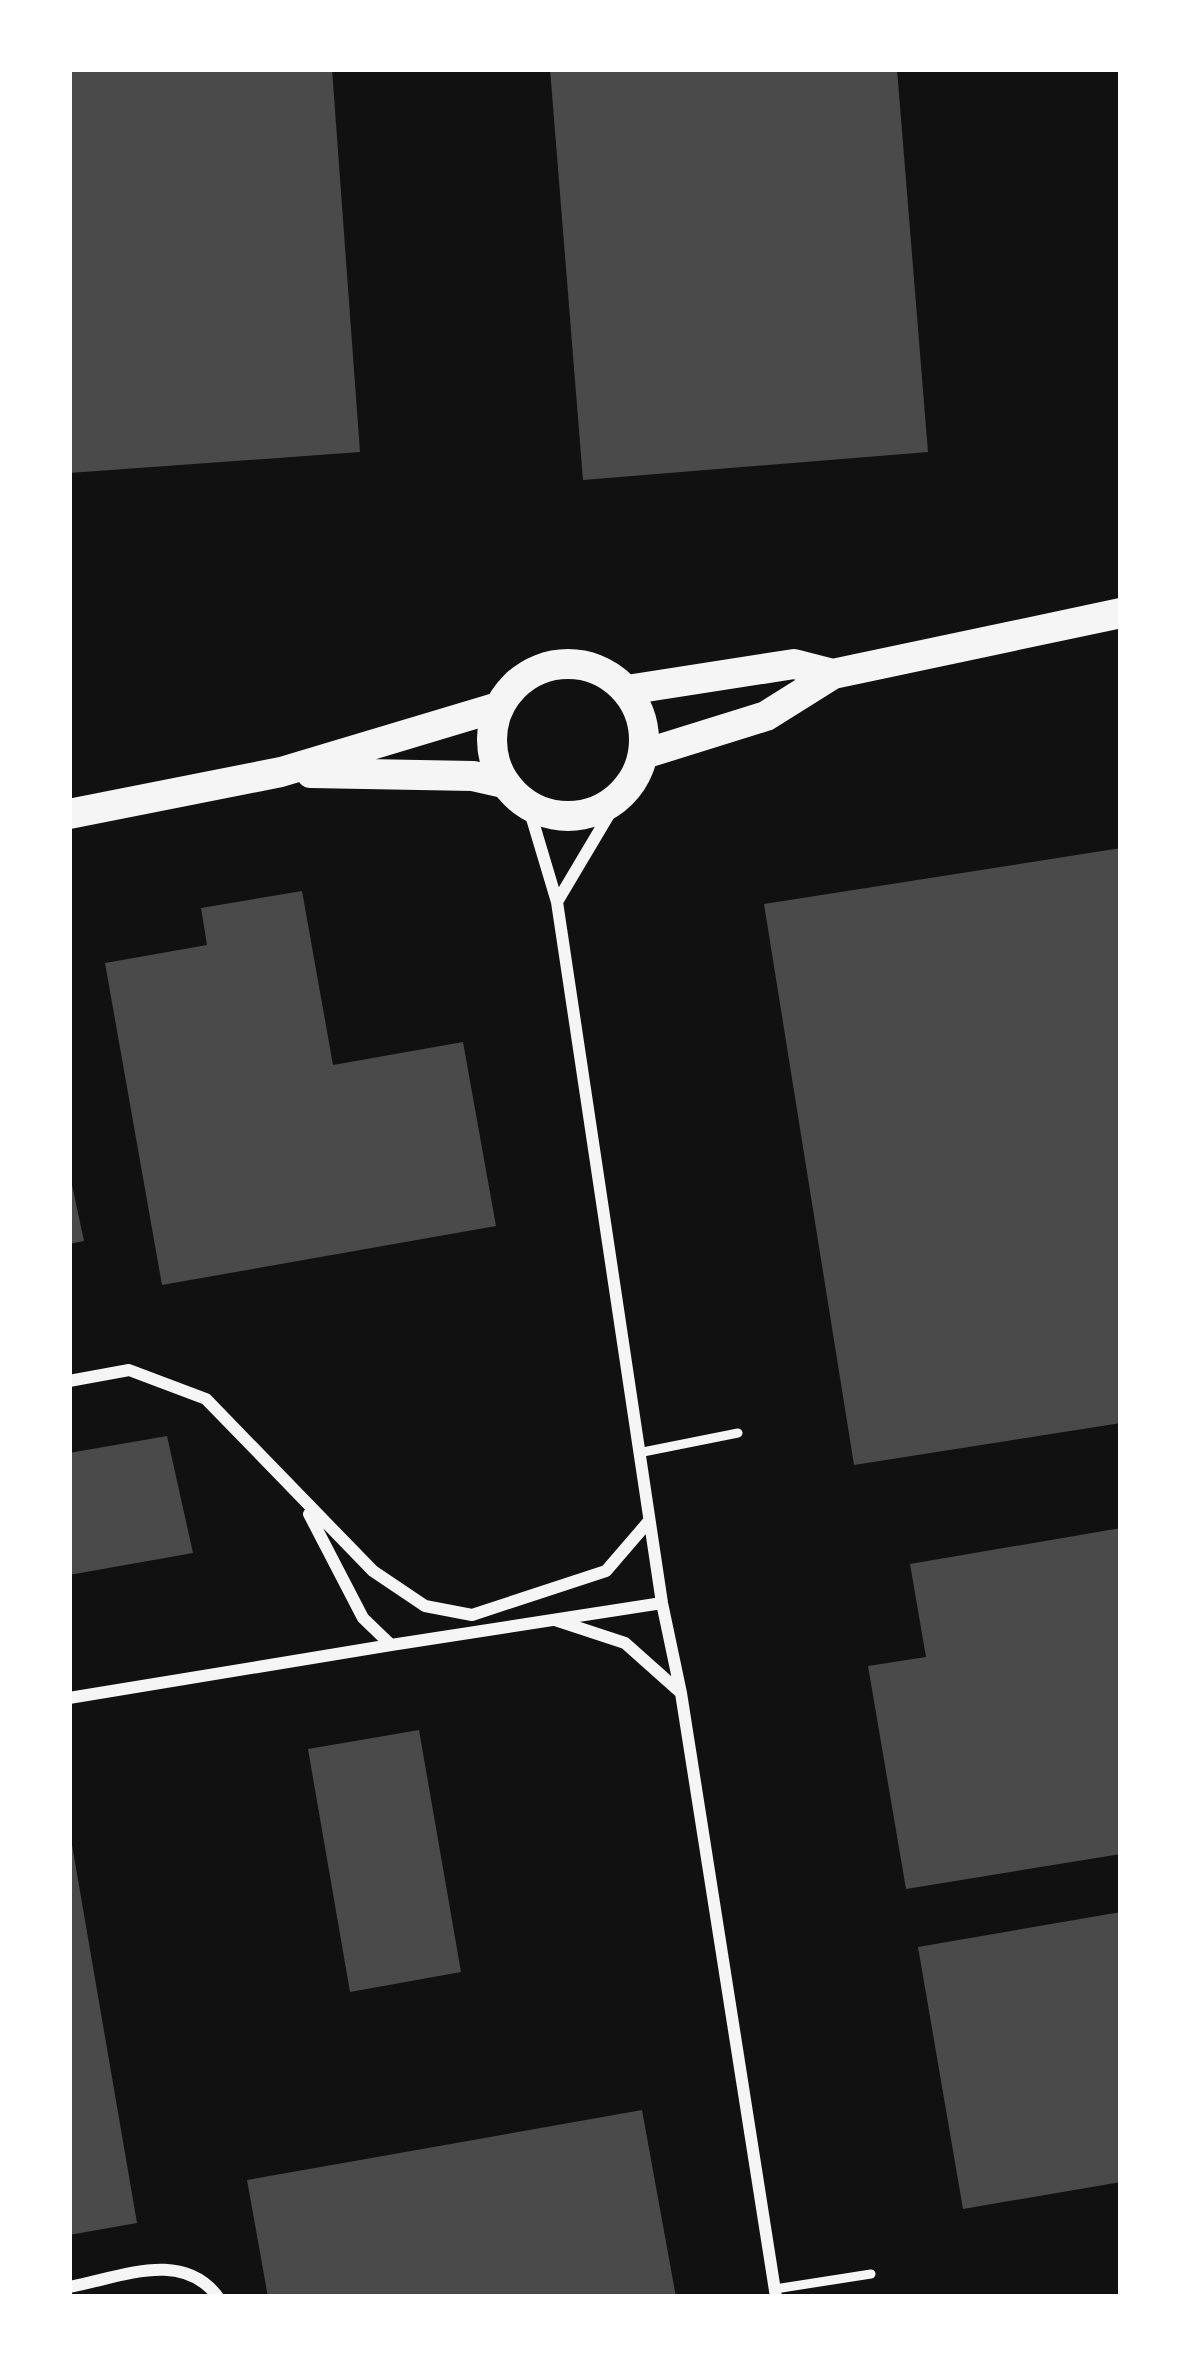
<svg xmlns="http://www.w3.org/2000/svg" width="1190" height="2366" font-family="'Fira Sans',sans-serif">
<rect width="100%" height="100%" fill="#111"/>
<!-- building -->
<path fill="#4a4a4a" d="M69 69H332L360 452 69 473Z
M550 69H897L928 452 583 480Z
M1121 848V1423L854 1465 764 904Z
M302 891 333 1065 463 1042 496 1226 162 1285 105 963 207 945 201 908Z
M69 1171 84 1241 69 1244Z
M167 1436 193 1553 69 1575V1453Z
M1121 1528V1854L906 1889 868 1666 926 1657 910 1564Z
M419 1730 461 1972 350 1992 308 1749Z
M71 1839 137 2223 69 2235V1840Z
M1121 1912V2182L963 2209 918 1947Z
M642 2110 676 2297H268L247 2180Z"/>
<g fill="none" stroke-linecap="round" stroke-linejoin="round">
<!-- service -->
<path stroke="#f5f5f5" stroke-width="9" d="M643 1452 738 1433
M775 2289 871 2274"/>
<!-- minor -->
<path stroke="#f5f5f5" stroke-width="12" d="M528 805 557 902 662 1603 681 1693 776 2297
M557 902 620 796
M69 1381 129 1370 206 1399 373 1571 425 1606 472 1615 606 1571 649 1521
M309 1514 363 1618 391 1645 662 1603
M555 1620 625 1643 680 1692
M69 1698 391 1645
M69 2287C122 2277 182 2249 218 2297"/>
<!-- primary -->
<path stroke="#f5f5f5" stroke-width="30" d="M492 740a76 76 0 1 1 152 0a76 76 0 1 1-152 0Z
M627 690 794 664 833 674
M644 754 766 716 833 674 1121 613
M311 773 473 776 504 783
M69 814 281 772 498 707"/>
</g>
<!-- border -->
<rect width="1190" height="2366" fill="none" stroke="#ffffff" stroke-width="144"/>
</svg>
